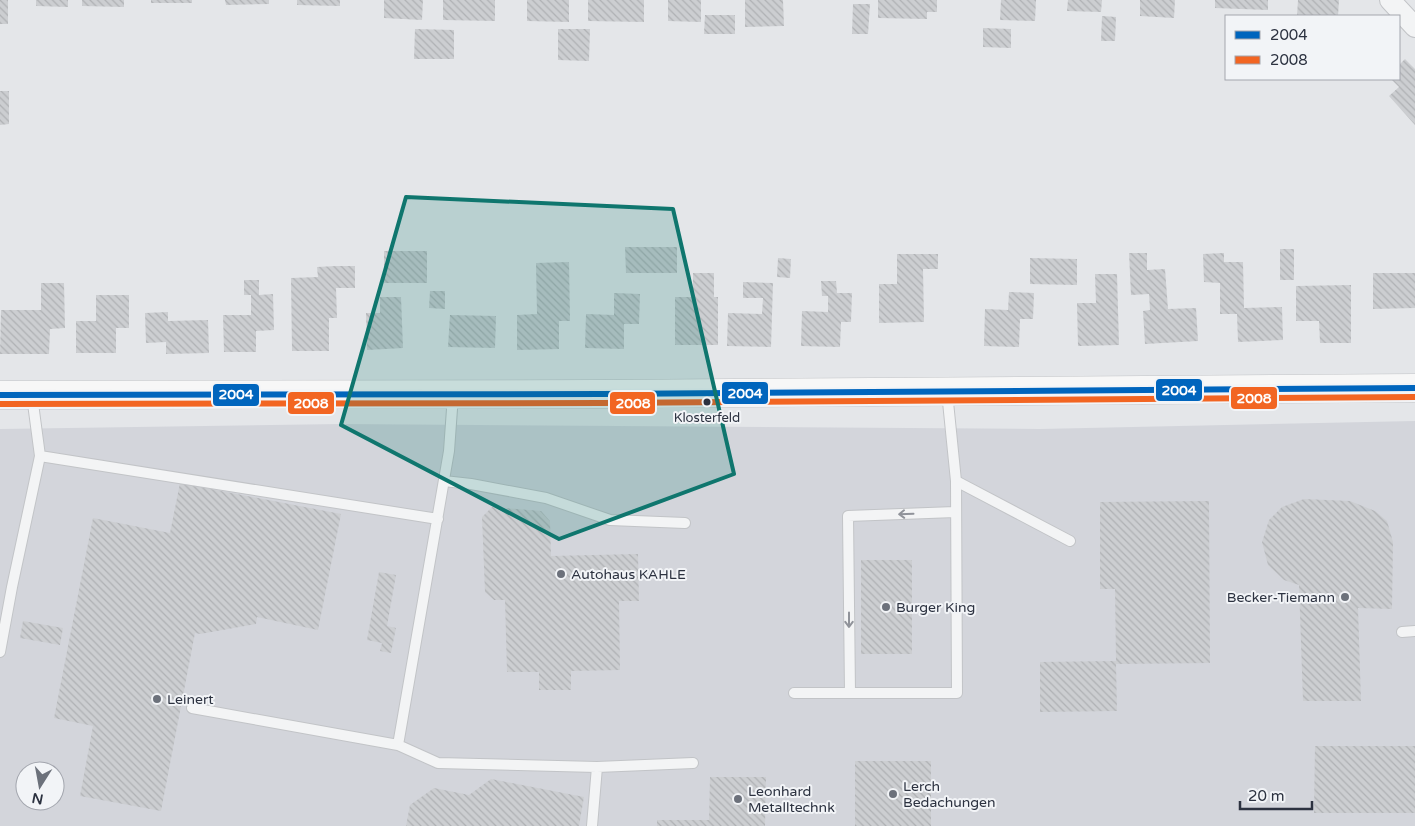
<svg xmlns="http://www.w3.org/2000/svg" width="1415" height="826" font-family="'Varela Round',sans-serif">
<defs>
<pattern id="building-back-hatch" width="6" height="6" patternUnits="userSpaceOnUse" patternTransform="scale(1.25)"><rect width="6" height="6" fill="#ccced1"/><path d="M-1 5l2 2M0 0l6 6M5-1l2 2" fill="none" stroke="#afb1b4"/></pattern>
</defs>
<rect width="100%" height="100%" fill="#e4e6e9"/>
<!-- built -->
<path fill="#d3d5db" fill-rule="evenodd" d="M1415 421V826H0V429L341 424 1040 429ZM25 771H55V801H25Z"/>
<!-- building -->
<path fill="url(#building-back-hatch)" d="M0 0H8V24H0Z
M36 0H68V7L36 6Z
M82 0H124V7L82 6Z
M151 0H192V3H151Z
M225 0H269V4L226 5Z
M297 0H340V6L297 5Z
M384 0H423L422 20 384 18Z
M443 0H495V21L443 20Z
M527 0H569V22L527 21Z
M588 0H644V22L588 21Z
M668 0H701V22L668 21Z
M745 0H783L784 26 745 27Z
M878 0H937V12H927V19L878 18Z
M1001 0H1036L1035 21 1000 20Z
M1068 0H1102L1101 12 1067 11Z
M1140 0H1175L1174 18 1140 16Z
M1215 0H1268V10L1215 8Z
M1298 0H1339L1338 16H1297Z
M853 4H870L868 34H852Z
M705 15H735V34H704Z
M1102 16 1116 17 1115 41H1101Z
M983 28 1011 29V48L983 47Z
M415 29 454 30V59H414Z
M558 29H590L589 61 558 60Z
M1405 59 1415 69V125L1389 96 1399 87 1391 79H1399V65Z
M0 91H9V124L0 125Z
M625 247H677V273H626Z
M1280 249H1294V280H1280Z
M384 251H427V283H384Z
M1129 253H1147V270L1165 269 1168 309 1196 308 1198 341 1145 344 1143 311 1150 310 1149 294 1131 295Z
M1224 253V262H1243L1244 308 1282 307 1283 340 1238 342 1237 314H1220V283L1204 282 1203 254Z
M897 254H938V269H923L924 322 879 323V284H897Z
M778 258 791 259 790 278 777 277Z
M1030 258 1077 259V285L1030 284Z
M569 262 570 321H559V349L517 350V315L537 314 536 263Z
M336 266H355V288H336L337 318H329V351H292L291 278 318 277 317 267Z
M693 273H714V297H718V345H675V297H693Z
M1373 273H1415V308L1373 309Z
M1095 274H1117L1119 345 1078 346 1077 303H1096Z
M244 280H259V295L273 294 274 330 256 331V352H224L223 315H251V295H244Z
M821 281H836L837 293H852L851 322H841L840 347 801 346 802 311 828 312V296H822Z
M743 282 773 283 771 347 727 346 728 313 762 314 763 298H743Z
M41 283H64L65 328 50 329 49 354H0L1 310H41Z
M1351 285V343H1320L1319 321H1296V286Z
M430 291H445V309L429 308Z
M1009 292 1034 293 1033 319H1020L1019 347 984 346 985 309 1008 310Z
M614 293 640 294 639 324H624V349L585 348 586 314 614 315Z
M96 295H129V328H116V353H76V321H96Z
M380 297H401L403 348 367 350 366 313H380Z
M168 312V321L208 320 209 353 166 354V342L146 343 145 313Z
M450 315 496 316 495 348 448 347Z
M180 483 341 514 318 630 257 617 256 624 200 634 195 633 161 811 80 796 93 726 54 718 93 518 170 533Z
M1304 499 1350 501 1375 511 1387 521 1393 542 1392 609 1358 608 1361 701H1303L1299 585 1284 580 1268 565 1262 542 1269 520 1282 507Z
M1209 501 1210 663 1116 664 1117 711 1040 712V662L1116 661 1115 589H1100V502Z
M492 507 541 511 550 521 551 556 638 554 639 601H619L620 670 571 671V690H539V672H507L505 600H494L485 592 482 517Z
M861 560H912V654H861Z
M379 572 396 575 387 626 396 628 391 653 380 651 382 643 367 640Z
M23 621 63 628 60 645 20 638Z
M1315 746H1415V813H1314Z
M855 761H931V826H855Z
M710 777H766L765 826H657V820H709Z
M491 779 584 797 579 826H406L410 805 434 788 469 795Z"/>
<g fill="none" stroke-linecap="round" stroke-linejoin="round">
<!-- lane casing -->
<g stroke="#c2c4c7" stroke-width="12">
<path id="lane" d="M40 456 438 519
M444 481 471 484 546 498 610 520 685 523
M956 481 1070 541
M1402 632 1415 631
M0 652 12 587 40 456 32 396
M794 693H957L956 481 947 392
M850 693 848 516 955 512
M192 708 398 745 449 451 453 395
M398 745 438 763 597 767 592 826
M597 767 693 763"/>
</g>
<!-- street casing -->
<g stroke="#c2c4c7" stroke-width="22">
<path id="street" d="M1390 0 1415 27"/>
</g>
<!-- secondary casing -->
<g stroke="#c2c4c7" stroke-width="29">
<path id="secondary" d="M0 395 602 394 1415 388"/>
</g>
<!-- lane -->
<use href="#lane" stroke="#f3f4f5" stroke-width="10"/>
<!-- street -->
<use href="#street" stroke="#f3f4f5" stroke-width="20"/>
<!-- secondary -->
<use href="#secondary" stroke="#f7f7f7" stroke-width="28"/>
<!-- bus-1 casing -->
<g stroke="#f2f4f7" stroke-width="10">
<path id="bus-1" d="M0 395 602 394 1415 388"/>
</g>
<!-- bus-2 casing -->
<g stroke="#f2f4f7" stroke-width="10">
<path id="bus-2" d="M0 404 602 403 1415 397"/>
</g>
<!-- bus-1 -->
<use href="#bus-1" stroke="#0065bd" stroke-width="6"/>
<!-- bus-2 -->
<use href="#bus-2" stroke="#f26522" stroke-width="6"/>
</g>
<!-- one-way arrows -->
<defs><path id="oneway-shaft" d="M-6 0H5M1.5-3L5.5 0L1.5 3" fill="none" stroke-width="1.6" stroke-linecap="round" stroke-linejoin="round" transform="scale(1.25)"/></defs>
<g stroke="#90939a">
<use href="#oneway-shaft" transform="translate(906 514) rotate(178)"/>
<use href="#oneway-shaft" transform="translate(849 620) rotate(90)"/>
</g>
<!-- marked area -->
<path fill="#0f766e" fill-opacity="0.2" stroke="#0f766e" stroke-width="4" stroke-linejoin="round" d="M406 197 673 209 734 474 559 539 341 425Z"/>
<!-- markers -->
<circle fill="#2c3240" stroke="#f2f4f7" stroke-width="2" cx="707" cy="402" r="4.5"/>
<g fill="#6c717b" stroke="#f2f4f7" stroke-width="2">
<circle cx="561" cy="574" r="5"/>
<circle cx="1345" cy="597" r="5"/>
<circle cx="886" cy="607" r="5"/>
<circle cx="157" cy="699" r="5"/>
<circle cx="893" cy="794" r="5"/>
<circle cx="738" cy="799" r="5"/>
</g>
<g text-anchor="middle" stroke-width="4" stroke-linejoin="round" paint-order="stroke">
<!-- bus labels -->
<g font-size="13" fill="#2c3240" stroke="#f2f4f7">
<text x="707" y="422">Klosterfeld</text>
</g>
<!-- poi labels -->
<g font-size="14" fill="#2c3240" stroke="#f2f4f7" text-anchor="start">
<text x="571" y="579">Autohaus KAHLE</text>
<text x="1335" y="602" text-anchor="end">Becker-Tiemann</text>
<text x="896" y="612">Burger King</text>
<text x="167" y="704">Leinert</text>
<text x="903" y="791">Lerch<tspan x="903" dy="16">Bedachungen</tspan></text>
<text x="748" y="796">Leonhard<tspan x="748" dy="16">Metalltechnk</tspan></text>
</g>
</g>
<g stroke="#f2f4f7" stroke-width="2">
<rect x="1155" y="378" width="48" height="24" rx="5" fill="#0065bd"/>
<rect x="721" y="381" width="48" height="24" rx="5" fill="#0065bd"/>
<rect x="212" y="383" width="48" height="24" rx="5" fill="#0065bd"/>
<rect x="1230" y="386" width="48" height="24" rx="5" fill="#f26522"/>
<rect x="609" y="391" width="47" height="24" rx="5" fill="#f26522"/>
<rect x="287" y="391" width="48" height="24" rx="5" fill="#f26522"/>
</g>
<g font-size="14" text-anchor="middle" font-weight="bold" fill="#fff">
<text x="1179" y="395">2004</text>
<text x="745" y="398">2004</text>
<text x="236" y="399">2004</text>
<text x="1254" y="403">2008</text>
<text x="633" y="408">2008</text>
<text x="311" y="408">2008</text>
</g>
<!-- legend -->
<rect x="1225" y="15" width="175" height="65" fill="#f2f4f7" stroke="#a3a6ae"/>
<rect x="1235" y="31" width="25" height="8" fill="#0065bd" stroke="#a3a6ae"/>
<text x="1270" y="40" font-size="15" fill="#2c3240">2004</text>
<rect x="1235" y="56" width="25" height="8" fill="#f26522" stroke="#a3a6ae"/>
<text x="1270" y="65" font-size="15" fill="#2c3240">2008</text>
<!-- north arrow -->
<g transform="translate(40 786) rotate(191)"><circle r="24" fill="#f2f4f7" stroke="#a3a6ae"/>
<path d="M0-4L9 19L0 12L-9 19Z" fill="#6c717b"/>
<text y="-8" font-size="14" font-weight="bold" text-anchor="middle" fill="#2c3240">N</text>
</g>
<!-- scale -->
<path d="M1240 801v8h72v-8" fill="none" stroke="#2c3240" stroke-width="2.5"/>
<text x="1248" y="801" font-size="15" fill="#2c3240" stroke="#f2f4f7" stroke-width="4" paint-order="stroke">20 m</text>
</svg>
